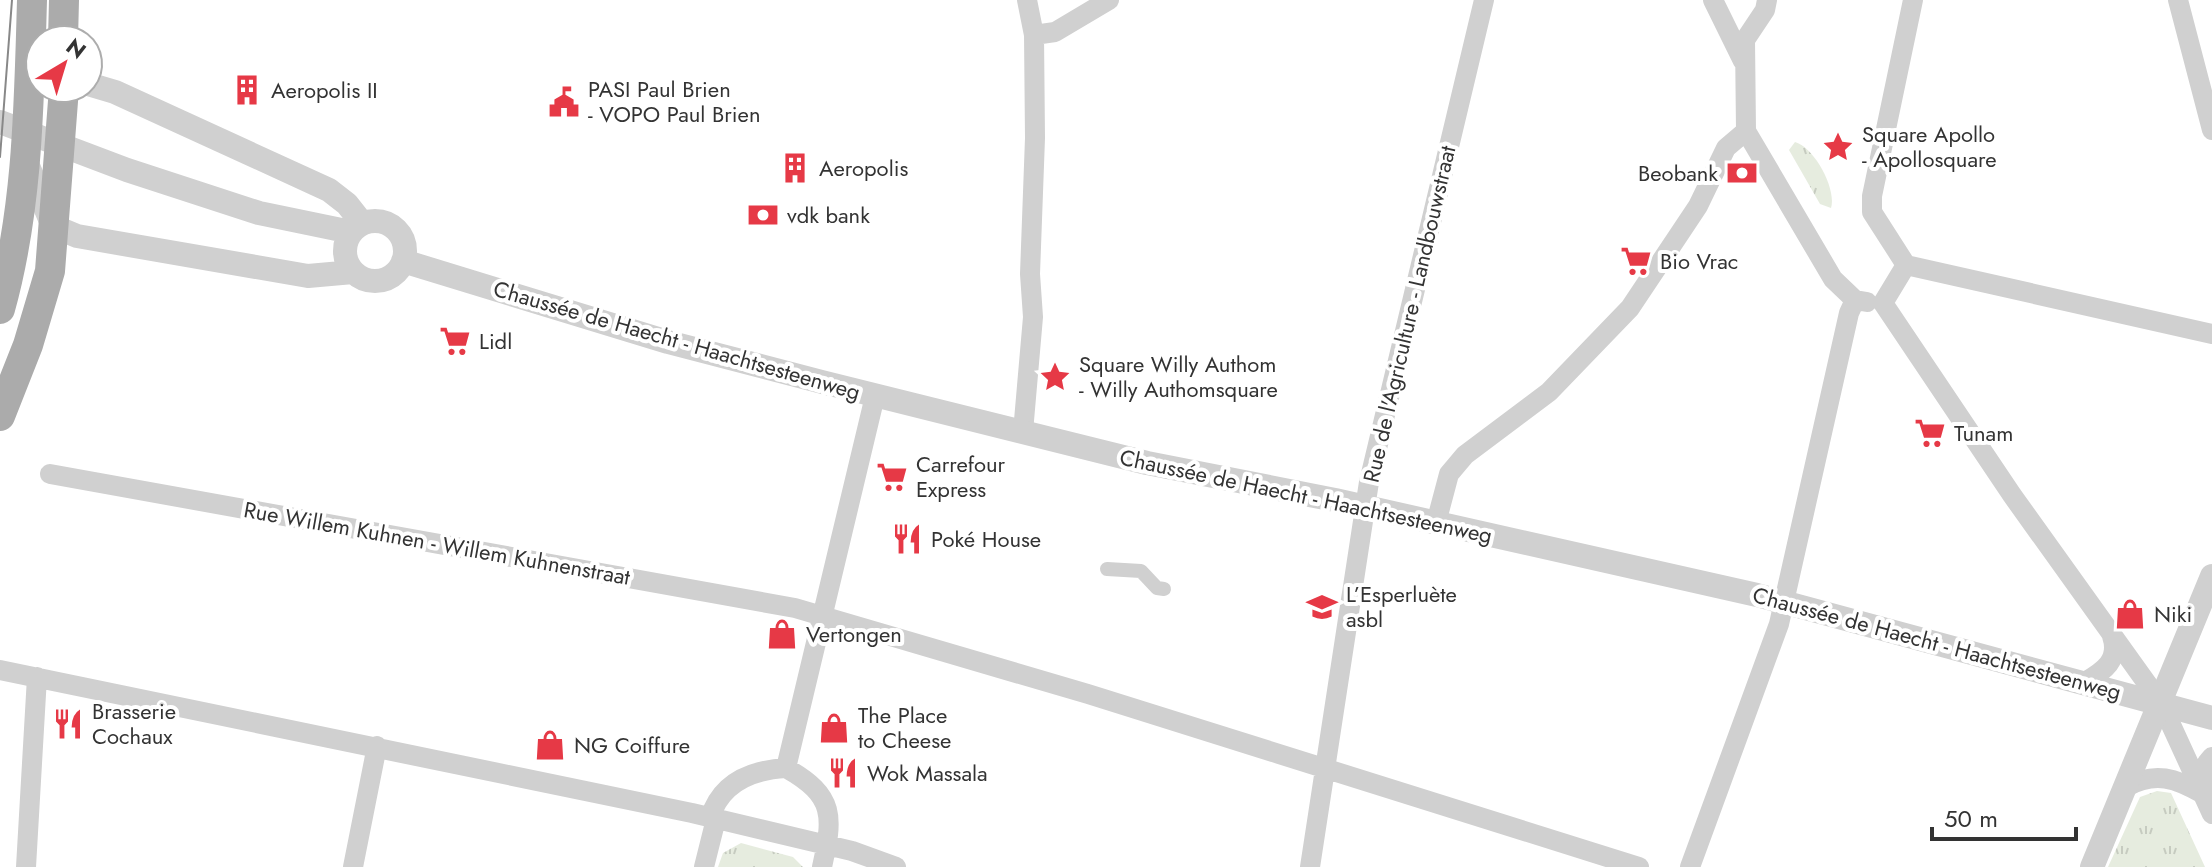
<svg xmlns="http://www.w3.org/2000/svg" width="2212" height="867" font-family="Jost,sans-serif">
<defs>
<pattern id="park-tufts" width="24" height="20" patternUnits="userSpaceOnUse" patternTransform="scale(2)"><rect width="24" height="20" fill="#e6ecdf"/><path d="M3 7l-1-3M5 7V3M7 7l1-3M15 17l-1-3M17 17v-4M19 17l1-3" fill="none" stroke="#c6cbc0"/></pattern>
</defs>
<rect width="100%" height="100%" fill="#fff"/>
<!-- park -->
<path fill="url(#park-tufts)" d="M1795 142C1814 147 1837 189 1831 208L1820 204 1789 150Z
M2157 791 2171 793 2205 867H2108L2140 797Z
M741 843 793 857 803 867H718L723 853Z"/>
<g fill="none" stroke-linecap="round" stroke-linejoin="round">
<!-- pedestrian -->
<path stroke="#d0d0d0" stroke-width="14" d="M1107 569 1141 571 1157 588 1164 589"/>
<!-- minor -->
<path stroke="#d0d0d0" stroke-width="20" d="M1713 0 1743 61
M1767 0 1765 10 1745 40 1746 131 1833 279 1855 300 1867 302
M2178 0 2212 130
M1034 35 1055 32 1109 0
M1906 265 2212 334
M1883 303 2012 495 2161 703 2212 814
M1883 303 1906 265 1872 212V196L1913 0
M1023 432 1033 317 1030 274 1035 138 1034 35 1027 0
M50 474 795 608 1088 694 1639 867
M1436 523 1449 474 1465 455 1549 392 1630 308 1698 206 1726 148 1746 131
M0 670 692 813 852 851 896 867
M2085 682C2104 671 2120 660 2112 636
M786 768 875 396
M2126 787C2155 771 2176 778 2203 794
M2204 790 2207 763 2212 757
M710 818C721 782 752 770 786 768 836 796 833 817 822 867
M26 867 37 677
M353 867 377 746
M704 867 716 819
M1310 867 1369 482 1484 0
M1690 867 1779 624 1849 313 1855 300"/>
<!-- tertiary -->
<path stroke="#d0d0d0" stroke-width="24" d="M88 84 115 92 329 190 347 204 362 223
M0 122 127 170 259 213 351 232
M25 159 53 226 77 236 308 276 353 272
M345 251a30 30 0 1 1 60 0a30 30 0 1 1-60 0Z
M403 261 668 342 822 382 1147 463 1335 500 1757 595 2212 718
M2092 867 2212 576"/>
<!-- primary -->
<path stroke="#ababab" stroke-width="30" d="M63 40 64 0
M0 309C28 209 29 103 32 0
M0 416 28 345 50 271 64 88"/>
<!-- tram -->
<path stroke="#888" stroke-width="2" d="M0 157 12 0"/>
</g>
<!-- icons -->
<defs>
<g id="building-bare" transform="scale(2.4)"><path d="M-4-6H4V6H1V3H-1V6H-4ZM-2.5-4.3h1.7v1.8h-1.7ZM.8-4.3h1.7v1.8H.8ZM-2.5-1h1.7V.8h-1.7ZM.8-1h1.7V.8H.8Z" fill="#e63946" stroke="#fff" stroke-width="2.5" paint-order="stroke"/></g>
<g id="civic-bare" transform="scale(2.4)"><path d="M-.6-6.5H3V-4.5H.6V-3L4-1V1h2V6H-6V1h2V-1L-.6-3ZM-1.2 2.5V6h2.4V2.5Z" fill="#e63946" stroke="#fff" stroke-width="2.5" paint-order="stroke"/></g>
<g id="sight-bare" transform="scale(2.4)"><path d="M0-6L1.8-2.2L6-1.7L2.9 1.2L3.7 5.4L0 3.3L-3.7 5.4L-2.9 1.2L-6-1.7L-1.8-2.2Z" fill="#e63946" stroke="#fff" stroke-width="2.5" paint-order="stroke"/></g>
<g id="bank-bare" transform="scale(2.4)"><path d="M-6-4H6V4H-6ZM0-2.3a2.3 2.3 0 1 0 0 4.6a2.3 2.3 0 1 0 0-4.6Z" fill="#e63946" stroke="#fff" stroke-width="2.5" paint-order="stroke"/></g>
<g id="supermarket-bare" transform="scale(2.4)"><path d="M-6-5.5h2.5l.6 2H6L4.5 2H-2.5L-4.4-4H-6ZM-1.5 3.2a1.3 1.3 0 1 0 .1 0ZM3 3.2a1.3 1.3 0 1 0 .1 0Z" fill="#e63946" stroke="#fff" stroke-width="2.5" paint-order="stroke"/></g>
<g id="restaurant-bare" transform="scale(2.4)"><path d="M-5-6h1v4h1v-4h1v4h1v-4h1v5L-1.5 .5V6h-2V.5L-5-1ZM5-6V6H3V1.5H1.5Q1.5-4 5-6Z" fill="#e63946" stroke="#fff" stroke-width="2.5" paint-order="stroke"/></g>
<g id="school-bare" transform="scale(2.4)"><path d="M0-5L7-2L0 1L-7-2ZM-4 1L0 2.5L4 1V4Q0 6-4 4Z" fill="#e63946" stroke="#fff" stroke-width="2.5" paint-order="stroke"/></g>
<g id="shop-bare" transform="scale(2.4)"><path d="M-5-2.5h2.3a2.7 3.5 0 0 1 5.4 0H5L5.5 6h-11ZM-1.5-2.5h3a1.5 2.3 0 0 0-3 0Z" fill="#e63946" stroke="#fff" stroke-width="2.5" paint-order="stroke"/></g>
</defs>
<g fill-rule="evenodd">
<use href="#building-bare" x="247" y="90"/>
<use href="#civic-bare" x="564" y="102"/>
<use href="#sight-bare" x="1838" y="147"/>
<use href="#building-bare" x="795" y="168"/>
<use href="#bank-bare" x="1742" y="173"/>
<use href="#bank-bare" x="763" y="215"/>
<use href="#supermarket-bare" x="1636" y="261"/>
<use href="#supermarket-bare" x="455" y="341"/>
<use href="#sight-bare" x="1055" y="377"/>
<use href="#supermarket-bare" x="1930" y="433"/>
<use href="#supermarket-bare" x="892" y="477"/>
<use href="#restaurant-bare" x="907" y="539"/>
<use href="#school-bare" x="1322" y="607"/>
<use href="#shop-bare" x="2130" y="614"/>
<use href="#shop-bare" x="782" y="634"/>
<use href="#restaurant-bare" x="68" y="724"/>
<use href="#shop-bare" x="834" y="728"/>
<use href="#shop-bare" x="550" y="745"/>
<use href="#restaurant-bare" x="843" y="773"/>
</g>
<g text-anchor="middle" stroke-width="8" stroke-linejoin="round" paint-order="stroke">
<!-- poi labels -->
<g font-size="22" fill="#333" stroke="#fff" text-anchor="start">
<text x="588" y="97">PASI Paul Brien<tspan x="588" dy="25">- VOPO Paul Brien</tspan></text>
<text x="271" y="98">Aeropolis II</text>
<text x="1862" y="142">Square Apollo<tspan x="1862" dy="25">- Apollosquare</tspan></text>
<text x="819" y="176">Aeropolis</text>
<text x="1718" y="181" text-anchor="end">Beobank</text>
<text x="787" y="223">vdk bank</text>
<text x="1660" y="269">Bio Vrac</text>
<text x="479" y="349">Lidl</text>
<text x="1079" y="372">Square Willy Authom<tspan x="1079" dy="25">- Willy Authomsquare</tspan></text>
<text x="1954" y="441">Tunam</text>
<text x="916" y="472">Carrefour<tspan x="916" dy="25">Express</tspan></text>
<text x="931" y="547">Poké House</text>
<text x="1346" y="602">L’Esperluète<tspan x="1346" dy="25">asbl</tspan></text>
<text x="2154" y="622">Niki</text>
<text x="806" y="642">Vertongen</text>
<text x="92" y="719">Brasserie<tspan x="92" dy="25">Cochaux</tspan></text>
<text x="858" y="723">The Place<tspan x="858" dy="25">to Cheese</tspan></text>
<text x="574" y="753">NG Coiffure</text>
<text x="867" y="781">Wok Massala</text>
</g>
<!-- street labels -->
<g font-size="22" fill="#333" stroke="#fff">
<text transform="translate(1409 314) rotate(-77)" y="8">Rue de l'Agriculture - Landbouwstraat</text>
<text transform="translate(677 340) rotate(16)" y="8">Chaussée de Haecht - Haachtsesteenweg</text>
<text transform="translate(1306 496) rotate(12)" y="8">Chaussée de Haecht - Haachtsesteenweg</text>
<text transform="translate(437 543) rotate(10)" y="8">Rue Willem Kuhnen - Willem Kuhnenstraat</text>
<text transform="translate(1937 643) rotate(15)" y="8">Chaussée de Haecht - Haachtsesteenweg</text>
</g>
</g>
<!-- north arrow -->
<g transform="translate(64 64) rotate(38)"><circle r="38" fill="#ffffff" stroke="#adadad" stroke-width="2"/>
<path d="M0-6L14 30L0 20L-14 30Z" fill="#e63946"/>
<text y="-12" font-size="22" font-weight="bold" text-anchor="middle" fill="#333333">N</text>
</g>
<!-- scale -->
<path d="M1932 827v12h144v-12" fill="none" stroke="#333333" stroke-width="4"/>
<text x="1944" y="827" font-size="24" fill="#333333" stroke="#ffffff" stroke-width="6" paint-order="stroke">50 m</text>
</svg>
